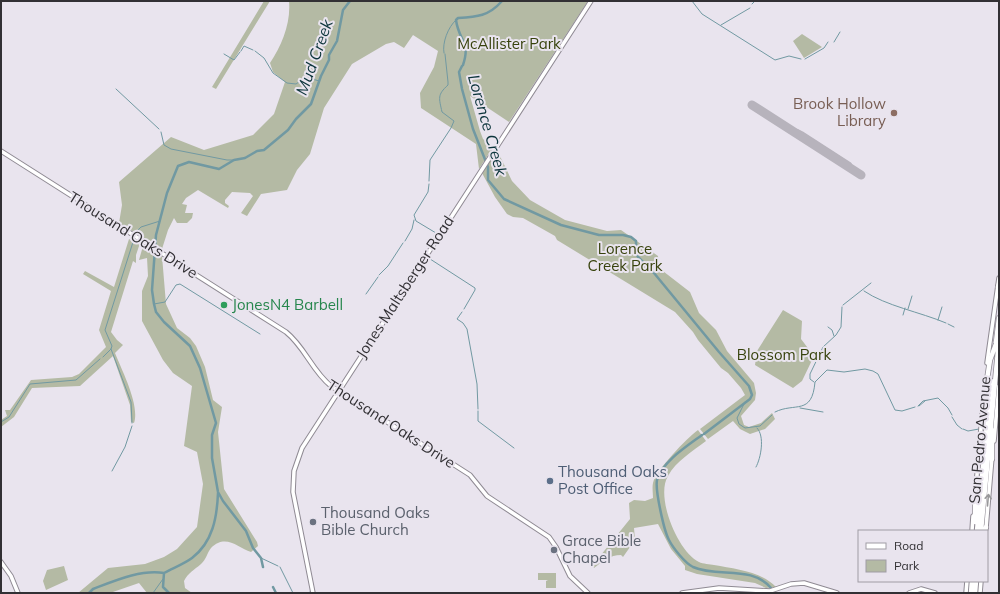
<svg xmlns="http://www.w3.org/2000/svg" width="1000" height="594" font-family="Mulish,sans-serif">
<rect width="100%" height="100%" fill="#e9e4ee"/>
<!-- green -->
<path fill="#b4baa4" d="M264 1H270L216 89 212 87Z
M289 1H588L509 122 470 96 480 131 483 139 493 147 479 169 476 144 421 108 420 93 434 67 438 51 413 35 404 48 394 42 386 44 352 64 324 108 310 154 297 170 287 190 261 194 247 216 241 213 253 196 250 193 232 192 225 200V203L229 206 228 208 198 190 186 198 182 204 187 205 185 213H193L192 218 187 223H177L174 218 168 230 162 249 119 223 122 205 119 182 171 137 204 150 253 135 274 114 285 82 273 72 270 63C282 45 291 23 289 1Z
M802 34 822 47 804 58 793 41Z
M497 150 512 181 530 200 565 220 607 231 621 230 658 256 659 268 690 292 699 313 716 330 727 351 754 383 756 393 755 400 741 416 744 425 749 427 761 423 772 413 775 419 765 429 750 434 740 429 733 421 708 439 700 429 745 395 741 388 728 373 721 368 698 340 693 332 675 312 557 240 555 236 523 218 513 217 507 214 495 197 482 173Z
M129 239 137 244 138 241 140 243 136 255V263L133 261 111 332 117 340 123 345 115 353C122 371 140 405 134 423L131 422 130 405 113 356 80 386 32 388 14 417 1 427V420L7 416 5 410H10L31 380 72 377 79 374 106 347 99 330 111 291 83 274 85 271 114 287Z
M143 246 162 256 166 304 177 328 190 338 196 346 205 367 213 400 222 407 218 432 224 489 257 542 258 546 251 552C238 548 226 533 211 548 207 553 206 560 201 564 194 570 188 573 184 581L185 588 192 593H147L139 583 110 593H78L108 568 145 564 164 557 177 549 197 527 203 484 197 452 184 446 192 386 173 373 163 360 142 321V291L148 276 147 258 139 260Z
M783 310 802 321 801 339 814 356 802 381 793 388 755 365 757 351Z
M698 430 706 441C693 451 676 461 668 476 655 497 678 552 699 562 703 564 710 564 714 565 735 569 761 571 776 587L766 588 755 583 697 574 685 570V566L671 549 658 524 634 528 635 540 623 557 621 555C610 555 603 561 594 568L592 566 630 519 629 503 634 500 645 501 653 498C653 494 652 487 653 483 656 470 687 438 698 430Z
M64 566 68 580 46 590 43 581 47 570Z
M538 573H556V580H552H556V588H546V581L548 580H538Z"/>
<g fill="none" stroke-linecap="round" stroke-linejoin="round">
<!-- stream -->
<path stroke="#7199a2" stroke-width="1" d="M692 1 702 14 775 60 789 56 801 59
M752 4 755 1
M721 25 750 8
M834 42 840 32
M241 51 244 46 253 50
M255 51 264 58 273 73 287 83 296 84 306 77 319 81
M444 53C442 43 448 27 456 20
M224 54 234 60 240 52
M805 59 824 48 828 42
M116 89 159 129
M161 132 164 145 171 149 227 160H234
M429 181 430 160 451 128 454 121 442 112C439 98 437 95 448 85V82L445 54
M135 233 141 227 160 221
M405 241 412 229 414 220
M427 246 436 233 416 221 414 215 428 192 429 184
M427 257 475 288V290L464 309
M379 275 388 266 403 243
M864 291C886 306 920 312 946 323
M366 294 378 277
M154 304 165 302 176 285 180 284 260 334
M843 305 871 283
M908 309 912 296
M462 312 457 319 463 323 467 329 477 384 478 409
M903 315 905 308
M938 320 942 307
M948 324 954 327
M828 327 832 330 834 336
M111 349 131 402 132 423
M103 357 111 349 112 346 105 330 134 239
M814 382 810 379V374L823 347 836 335 841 327 842 307
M745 402 737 418 739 424 745 428 760 426 772 415
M918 406 923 401 938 398 948 408 952 415
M919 406 925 401
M800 408 823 412
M478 411V421L514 448
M775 412C795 402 812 416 815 382L827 370 844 372 865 369 873 371 878 374 895 410 902 411 915 407
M952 417 957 425 962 429
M1 422 9 417 30 384 76 380 100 359
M963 429 968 431 979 429
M756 467C761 458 765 436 757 428
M112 471 125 447 132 426
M261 558 278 566
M280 567 293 593
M153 593 163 579
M308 593 310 592"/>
<!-- river -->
<path stroke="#7199a2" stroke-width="2.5" d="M463 65C471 41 459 42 456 20L458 18C477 17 489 16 502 1
M462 66 459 72 462 89 473 129 488 167V180L504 199 561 225 599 235H623L631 237 636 241V254L639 258 654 273 719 352 749 386 752 395 750 399 704 434
M702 435C687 446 662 462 657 480 655 490 664 531 669 540 673 548 685 563 693 567 718 578 752 565 771 588
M263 567 261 558 253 548 246 531 223 501 218 492 212 458V435L216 423 200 368 190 346 164 322 156 312 154 304 152 290 156 235 167 193 178 166 189 162 219 169 234 160 245 158 257 151 264 150 288 130 296 119 311 104 321 76 329 60V55L337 41 343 10 350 1
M273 587 276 593
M89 593 93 589C114 581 141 569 164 573
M169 593 163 587 164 573C173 568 184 564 192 558 213 542 217 517 218 493"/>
<!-- taxiway -->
<path stroke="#b7b3bc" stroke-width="3.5" d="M796 134 798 131 802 133 850 164"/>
<!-- runway -->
<path stroke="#b7b3bc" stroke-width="9" d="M752 105 861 175"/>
<!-- major casing -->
<g stroke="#8f8a93" stroke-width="5.5">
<path id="major" d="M1 151 286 332C305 347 312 371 331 386L470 475 487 496 549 537 556 547 570 576 588 593
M987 363 999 278
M994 441 999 386
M975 498 983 405
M986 528 992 457
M972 531 973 516
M1 562 11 576 18 593
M313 593 293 492 294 471 302 448 591 1
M682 593 719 588 770 591 791 584 804 583 837 593
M909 593 921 589 935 593
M966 593 967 581
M980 593 981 581"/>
</g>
<!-- highway casing -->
<g stroke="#8f8a93" stroke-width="6">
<path id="highway" d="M998 287 999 284
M998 326 999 318
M983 406 990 360 996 344
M992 459V430
M975 522V496
M977 531 991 381
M981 531 999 340
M985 531 986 527
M971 593 972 581
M975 593 976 581"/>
</g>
<!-- major -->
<use href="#major" stroke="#fff" stroke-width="3.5"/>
<!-- highway -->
<use href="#highway" stroke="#fff" stroke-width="4.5"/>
<!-- highway-bridge casing -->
<g stroke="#8f8a93" stroke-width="6" stroke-linecap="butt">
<path id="highway-bridge" d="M996 342 998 326"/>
</g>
<!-- highway-bridge -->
<use href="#highway-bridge" stroke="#fff" stroke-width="4.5"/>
</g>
<!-- one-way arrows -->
<defs><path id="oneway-shaft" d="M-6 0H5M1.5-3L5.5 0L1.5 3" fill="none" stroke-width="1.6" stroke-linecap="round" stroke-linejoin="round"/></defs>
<use stroke="#98989a" href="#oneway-shaft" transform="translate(988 500) rotate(-85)"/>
<!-- markers -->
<circle fill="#8d6e63" stroke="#e9e4ee" stroke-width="1.5" cx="894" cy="113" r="4"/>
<circle fill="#2e9e5b" stroke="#e9e4ee" stroke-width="1.5" cx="224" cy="305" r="4"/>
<circle fill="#5c6f8a" stroke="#e9e4ee" stroke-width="1.5" cx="550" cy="481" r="4"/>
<g fill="#6b7280" stroke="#e9e4ee" stroke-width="1.5">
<circle cx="313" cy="522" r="4"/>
<circle cx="554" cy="550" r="4"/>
</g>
<g text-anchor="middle" stroke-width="4" stroke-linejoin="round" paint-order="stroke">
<!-- park labels -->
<g font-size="15" fill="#37420c" stroke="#e9e4ee">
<text x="509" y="49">McAllister Park</text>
<text x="625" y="254">Lorence<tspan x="625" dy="17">Creek Park</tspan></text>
<text x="784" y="360">Blossom Park</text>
</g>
<!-- education labels -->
<g font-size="15" fill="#785e54" stroke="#e9e4ee" text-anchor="end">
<text x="886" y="109">Brook Hollow<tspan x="886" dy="17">Library</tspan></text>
</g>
<!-- street labels -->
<g font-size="15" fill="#323034" stroke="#e9e4ee">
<text transform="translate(133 235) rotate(32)" y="5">Thousand Oaks Drive</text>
<text transform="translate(405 287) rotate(-57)" y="5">Jones Maltsberger Road</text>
<text transform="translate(391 424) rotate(33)" y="5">Thousand Oaks Drive</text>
<text transform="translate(980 440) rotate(-85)" y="5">San Pedro Avenue</text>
</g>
<!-- leisure labels -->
<g font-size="15" fill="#27864d" stroke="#e9e4ee" text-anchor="start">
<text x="232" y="310">JonesN4 Barbell</text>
</g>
<!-- service labels -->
<g font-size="15" fill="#4e5e75" stroke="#e9e4ee" text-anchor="start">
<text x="558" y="477">Thousand Oaks<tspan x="558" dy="17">Post Office</tspan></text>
</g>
<!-- worship labels -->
<g font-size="15" fill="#5b616d" stroke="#e9e4ee" text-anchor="start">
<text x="321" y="518">Thousand Oaks<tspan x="321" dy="17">Bible Church</tspan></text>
<text x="562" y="546">Grace Bible<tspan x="562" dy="17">Chapel</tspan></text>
</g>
<!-- water labels -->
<g font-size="16" font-style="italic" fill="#0c343b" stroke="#e9e4ee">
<text transform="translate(314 57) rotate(-70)" y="6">Mud Creek</text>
<text transform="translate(488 125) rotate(74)" y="6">Lorence Creek</text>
</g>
</g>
<!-- border -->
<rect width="1000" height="594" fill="none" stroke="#323034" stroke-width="4"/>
<!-- legend -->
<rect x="858" y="530" width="130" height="52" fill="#e9e4ee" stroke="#a09ca4"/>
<rect x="866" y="543" width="20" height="6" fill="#ffffff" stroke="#a09ca4"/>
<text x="894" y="550" font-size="12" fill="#323034">Road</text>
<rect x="866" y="560" width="20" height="12" fill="#b4baa4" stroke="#a09ca4"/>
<text x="894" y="570" font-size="12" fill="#323034">Park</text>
</svg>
